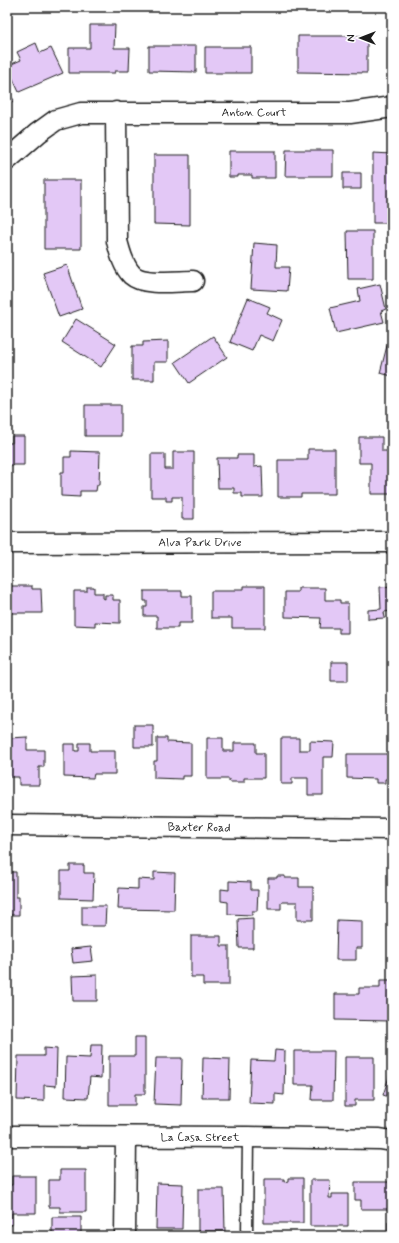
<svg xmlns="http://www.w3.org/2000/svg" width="399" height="1243" font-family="Mynerve,sans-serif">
<rect width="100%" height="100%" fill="#fff"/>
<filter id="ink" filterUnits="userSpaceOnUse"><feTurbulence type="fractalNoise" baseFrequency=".025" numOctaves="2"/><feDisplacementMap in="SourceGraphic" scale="8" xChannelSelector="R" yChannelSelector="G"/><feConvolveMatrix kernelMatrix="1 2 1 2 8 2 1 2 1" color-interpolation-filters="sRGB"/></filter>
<g filter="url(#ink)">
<!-- building -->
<path fill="#e3c8f6" stroke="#1c1c1c" d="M90 25H115L114 48H130L129 71H115V73H69V48H90Z
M298 36H367V73L298 72Z
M36 43 40 53 51 48 63 73 19 92 7 66 21 60 17 52Z
M149 46H196V72L149 71Z
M205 47H251V73H205Z
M7 91 14 100 7 106Z
M286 150H333V176H285Z
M229 151H275V178H252V175H238V177H229Z
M373 153 392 154V223H373Z
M154 155H190V225L154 224Z
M343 173H361V189H343Z
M44 180H81V249H44Z
M347 231H373V279H348Z
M254 243 277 245 276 267H289L287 291 251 289Z
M67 265 82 309 59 317 43 273Z
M380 284 386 309 381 311 384 322 336 333 330 308 360 301 358 289Z
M248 298 270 307 267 313 282 320 273 341 259 335 252 351 230 342Z
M76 319 116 344 101 367 62 342Z
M213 336 227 357 189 383 175 362Z
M389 338 392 339V376L380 373Z
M168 341V362H154V380H132V346H143V342Z
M85 405H121V436H85Z
M12 436H24V465H7V443H12Z
M359 437H382V451H392V499V494H371V463H359Z
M308 449H335V494H301V497H278V460H308Z
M71 451 100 452 99 485H97L96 491H80V497L61 496V472H64V457H71Z
M173 452H194V519H182V497H172V501H166V497H151V454H165V469H173Z
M237 455H254V467L262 466 263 497H242V493H234V488H218L217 458H237Z
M8 586H32V589H41L42 613H7Z
M244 586H265V628H232V618H211V591H235V589H244Z
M392 586V611L384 612 385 618 368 619V610L381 609 380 587Z
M87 587H94V593H103V598L105 599V595H113V600H120V623L95 622V626L74 625V591H87Z
M298 588H325V600H340V603H348V633H339V628H320L321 618 285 617V592H298Z
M144 591H182V596H192V623H178V628H157V616H144V607H147V601H144Z
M331 662H348V681H331Z
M391 723 392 779H385V783H376V779L347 778V754H391Z
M134 725H153V747H134Z
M27 737V750H44V767H39V785H19V777H9V768H7V747H9V738Z
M157 738H167V742L191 743V776H182V779L154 778V761H157Z
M207 738H223V751H234V743H256V753H264V778H244V782H229V779H207Z
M281 738H299V750H310V741L334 742 333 757H323V795H308V778H292V784H281Z
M79 743H90V751H115V774H94L93 778 64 777V744H75V751H79Z
M70 865H84V873H94L93 899 61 898V871H70Z
M7 872H16V897H19V915H7Z
M154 872 175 873 174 910 118 909 119 888 138 889V879L154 880Z
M277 876H285V878H299V887H313V920H297V902H281V909H268V878H277Z
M229 881 251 882V890H258L257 911H252V915L228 914V902L221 901V889L229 890Z
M82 906H106L105 926H82Z
M253 918V948H239L238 919Z
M337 920 362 921V948H356V960H336Z
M191 936H221V946H229V985H203V977H191Z
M91 947 93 961 73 963 71 949Z
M97 975V1001H73L72 976Z
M380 980H392V1021L335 1020V994H359V988H380Z
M135 1037H145V1094H135V1105H109V1056H135Z
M91 1045H102L101 1078 90 1077 88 1098 65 1097 66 1057 90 1058Z
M44 1048 57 1049 56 1086 44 1085V1101L17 1100 18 1056H44Z
M275 1050 285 1051 284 1095 275 1094V1104L249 1103 251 1060 274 1061Z
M7 1051H9L8 1088H7Z
M294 1051H334L333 1100H312L313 1085H294Z
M345 1057H374V1100H355V1106H345Z
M156 1058H182L181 1105 154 1104Z
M203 1058 230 1059 229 1098H202Z
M392 1068V1098L383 1095Z
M60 1170H86V1212H60V1207H49V1180H60Z
M12 1176H36V1213H12V1225H7V1185H12Z
M288 1178H303V1223H264V1179H284V1182L288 1181Z
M310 1180H330L329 1198H332V1194H348V1226H310Z
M355 1182H392V1209H361V1200H355Z
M157 1183 183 1184 182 1229H156Z
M198 1189H224L225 1231H198Z
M52 1217H81V1236H52Z
M388 1222H392V1236H368V1232L388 1233Z"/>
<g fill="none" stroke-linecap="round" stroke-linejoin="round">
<!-- service casing -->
<g stroke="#1c1c1c" stroke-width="13">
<path id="service" d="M247 1236 248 1137"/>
</g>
<!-- minor casing -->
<g stroke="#1c1c1c" stroke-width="23">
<path id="minor" d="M116 112 117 241C120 252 123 266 132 275 144 286 177 281 193 281
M7 160 38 133 56 120 81 113H350L392 107
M7 543 392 542
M7 825 392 829
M7 1136 248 1137 380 1139 392 1141
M125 1236 126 1137"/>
</g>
<!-- service -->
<use href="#service" stroke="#fff" stroke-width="10"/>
<!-- minor -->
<use href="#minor" stroke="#fff" stroke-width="20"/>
</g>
</g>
<g text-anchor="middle" stroke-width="4" stroke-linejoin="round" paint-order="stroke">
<!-- street labels -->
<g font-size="12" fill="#1c1c1c" stroke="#fff">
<text x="254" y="116">Anton Court</text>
<text x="200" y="546">Alva Park Drive</text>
<text transform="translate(199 827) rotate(1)" y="4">Baxter Road</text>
<text x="200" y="1141">La Casa Street</text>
</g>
</g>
<!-- margin -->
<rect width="399" height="1243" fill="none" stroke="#fff" stroke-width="24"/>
<rect x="12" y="12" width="375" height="1219" fill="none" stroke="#1c1c1c" stroke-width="1.5" filter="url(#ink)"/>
<!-- north arrow -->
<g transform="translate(361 38) rotate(270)" stroke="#ffffff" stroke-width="3" paint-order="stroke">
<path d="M0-3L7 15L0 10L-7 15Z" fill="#1c1c1c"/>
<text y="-6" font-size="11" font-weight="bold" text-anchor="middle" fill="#1c1c1c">N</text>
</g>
</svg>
